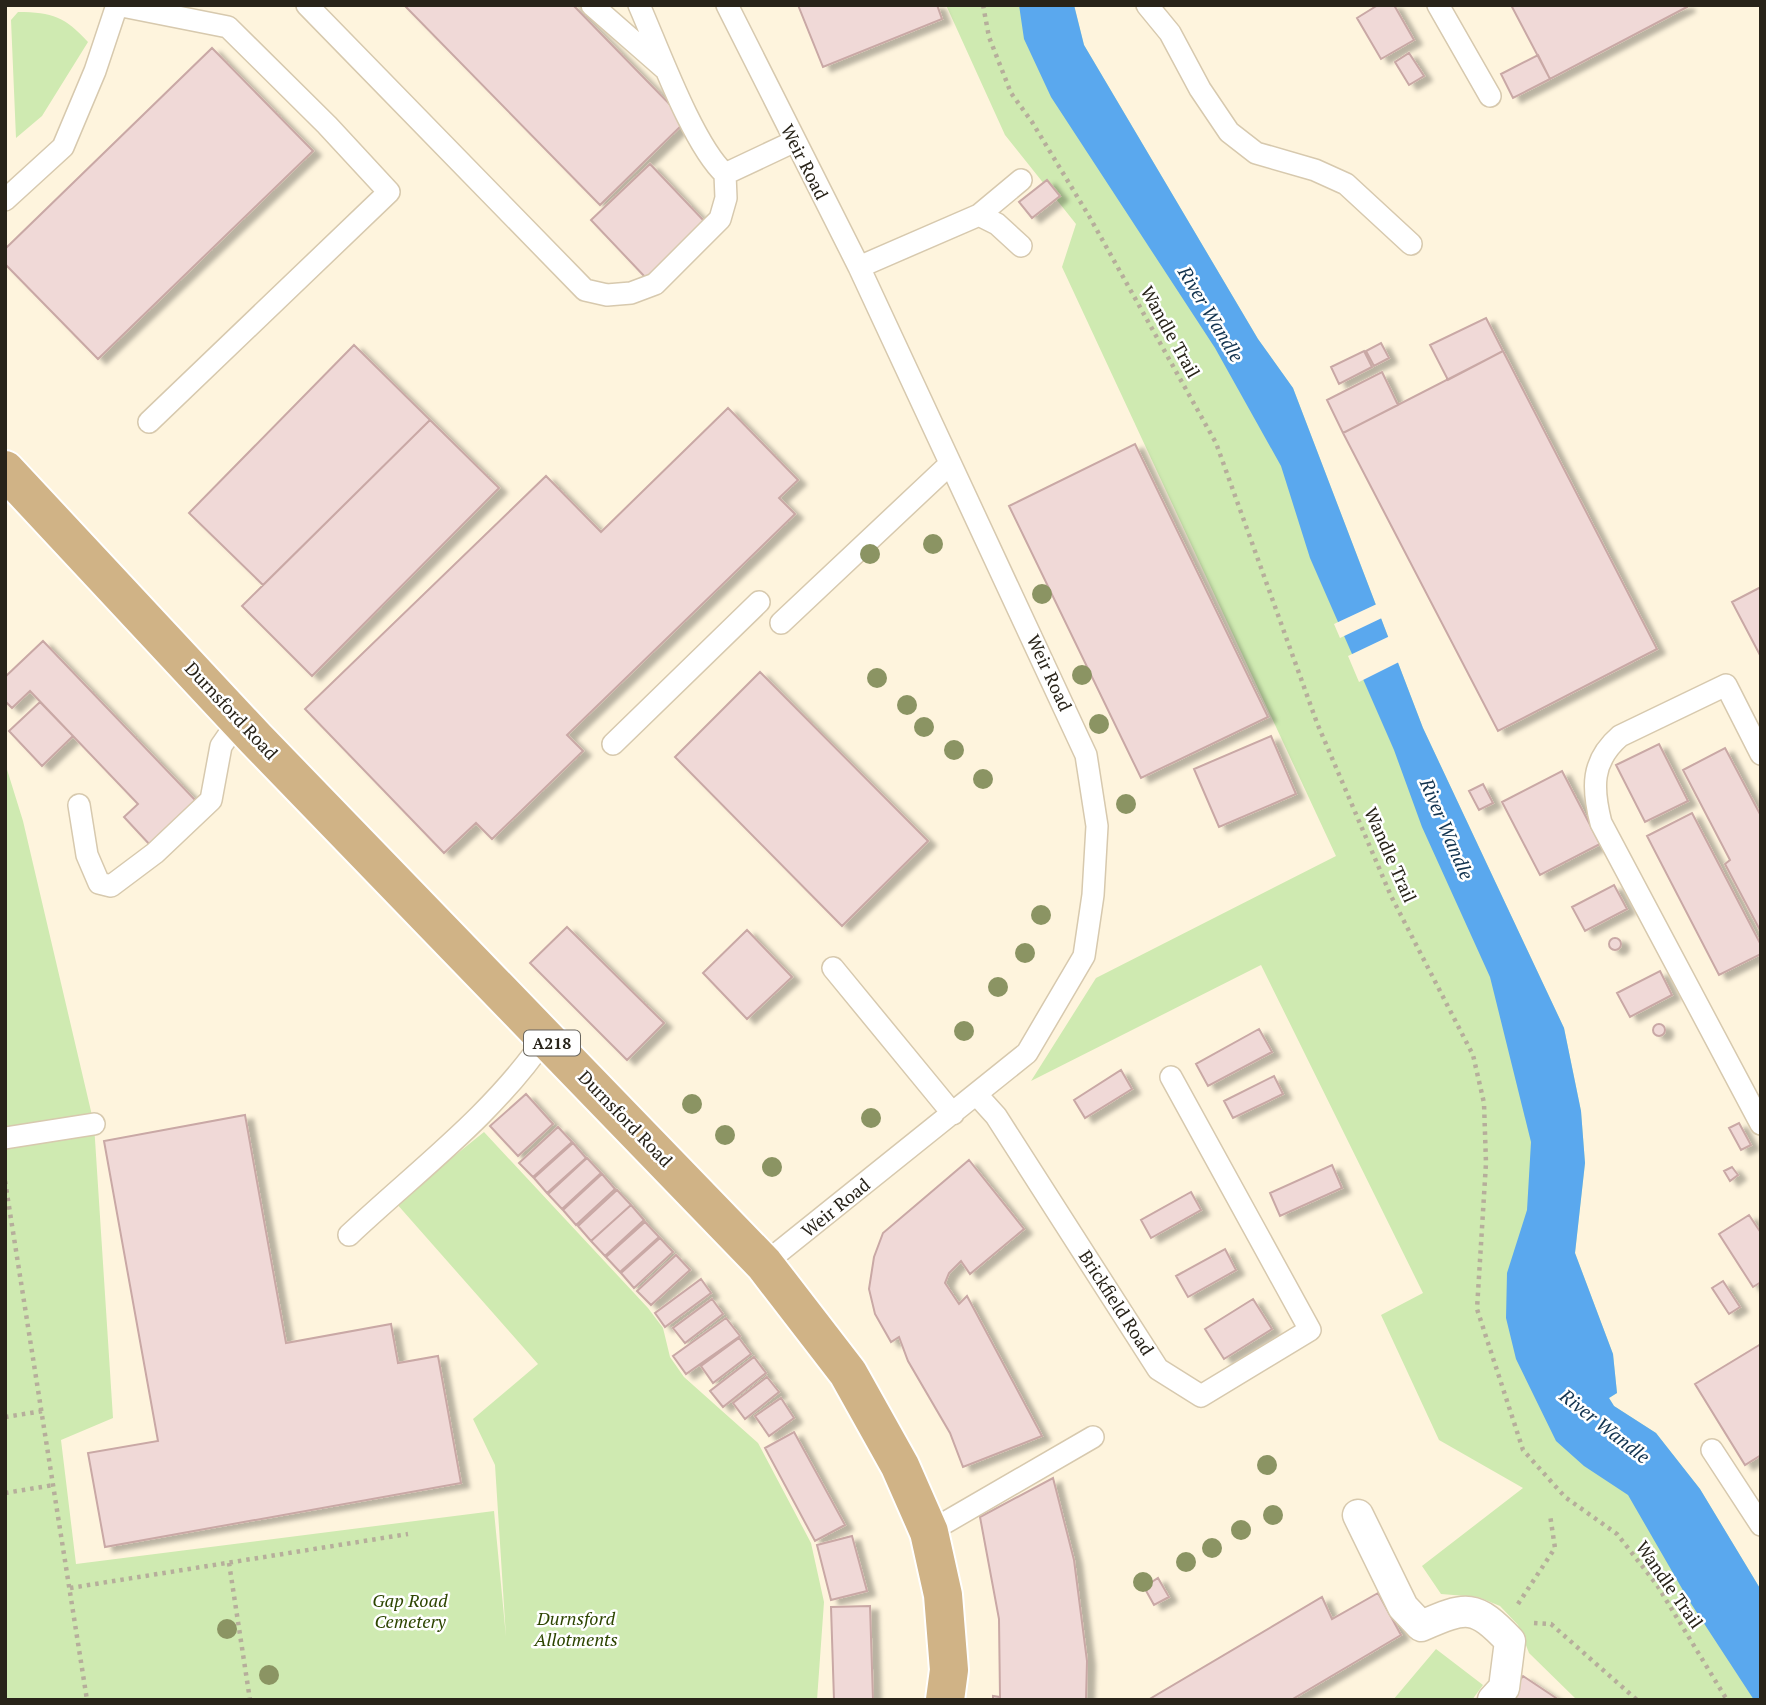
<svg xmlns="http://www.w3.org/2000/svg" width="1766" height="1705" font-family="'PT Serif',serif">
<defs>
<filter id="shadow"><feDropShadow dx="8" dy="4.5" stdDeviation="2" flood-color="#0004"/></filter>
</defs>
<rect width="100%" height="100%" fill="#fef4dd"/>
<!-- green -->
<path fill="#cfeab1" d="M946 5H1074L1084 45 1258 339 1293 388 1423 728 1564 1028 1581 1111 1585 1163 1575 1253 1613 1354 1617 1393 1609 1398 1614 1406 1656 1433 1700 1489 1761 1590V1700H1577L1529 1653 1518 1625 1500 1606 1478 1597 1441 1594 1422 1566 1523 1488 1439 1440 1381 1315 1423 1293 1261 965 1031 1081 1096 978 1336 856 1062 267 1076 224 1005 135Z
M18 12C53 12 65 17 88 42L42 116 16 138 11 20Z
M5 763 23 821 94 1124 113 1418 61 1440 76 1564 494 1511 506 1637 495 1465 473 1419 538 1364 396 1203 484 1132 648 1308 663 1328 670 1357 684 1377 758 1443 811 1543 824 1602 817 1700H5Z
M1436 1649 1483 1685 1472 1700H1393Z"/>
<!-- water -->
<path fill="#5aa8ee" d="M1019 5H1074L1084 45 1258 339 1293 388 1423 728 1564 1028 1581 1111 1585 1163 1575 1253 1613 1354 1617 1393 1609 1398 1614 1406 1656 1433 1700 1489 1761 1590V1700H1754L1688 1599 1628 1495 1584 1466 1556 1441 1516 1359 1506 1318 1507 1273 1527 1210 1531 1142 1490 977 1422 827 1394 750 1310 558 1281 466 1215 348 1051 97 1024 39Z"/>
<!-- pier -->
<path fill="#fef4dd" d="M1379 603 1384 617 1340 638 1334 624Z
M1390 636 1399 662 1359 682 1348 656Z"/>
<!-- building -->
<path fill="#f0d9d7" stroke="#c9a8a5" stroke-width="2" filter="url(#shadow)" d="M404 5H573L686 121 600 205Z
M798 5H937L942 19 823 67Z
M1378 5H1394L1414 40 1381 59 1357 18Z
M1511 5H1686L1687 7 1550 79Z
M212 48 313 151 98 359 5 264V249Z
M1409 53 1424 76 1409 85 1395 62Z
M1538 55 1550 79 1513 98 1501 74Z
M650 164 705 222 646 278 591 220Z
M1047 180 1060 196 1032 218 1019 202Z
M1486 318 1503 351 1448 380 1430 345Z
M1381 343 1389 358 1374 366 1366 351Z
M354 345 430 420 263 585 189 513Z
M1364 351 1372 367 1339 384 1331 367Z
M1503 351 1657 649 1498 731 1343 433Z
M1382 372 1398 405 1343 433 1327 400Z
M728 408 798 480 779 498 795 514 567 735 583 751 492 839 476 823 444 853 305 709 546 476 601 532Z
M430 420 499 488 312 676 242 606Z
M1135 444 1268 717 1141 778 1009 506Z
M1761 587V657L1732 602Z
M43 641 197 802 151 846 124 817 138 804 30 691 12 708 5 701V677Z
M760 672 928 841 842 926 675 757Z
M40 702 73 736 42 766 9 731Z
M1271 736 1296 794 1219 827 1194 769Z
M1659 744 1688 801 1645 822 1616 765Z
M1725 748 1761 816V932L1725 864 1730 860 1683 770Z
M1562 771 1600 844 1540 875 1502 802Z
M1483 784 1493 803 1479 810 1469 791Z
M1692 813 1761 945V954L1719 975 1647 836Z
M1614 885 1627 909 1585 931 1572 907Z
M567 927 664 1023 627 1060 530 963Z
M747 930 792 977 747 1019 703 973Z
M1609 944a6 6 0 1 1 12 0a6 6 0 1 1-12 0Z
M1660 971 1672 995 1630 1017 1617 993Z
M1653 1030a6 6 0 1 1 12 0a6 6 0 1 1-12 0Z
M1259 1029 1272 1052 1208 1086 1196 1064Z
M1121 1070 1132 1089 1085 1118 1074 1100Z
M1274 1076 1283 1094 1233 1118 1224 1101Z
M526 1094 553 1124 518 1156 490 1126Z
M245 1115 286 1343 391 1324 398 1363 438 1356 461 1483 105 1547 88 1453 158 1441 104 1141Z
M1739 1123 1751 1145 1741 1150 1729 1128Z
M558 1127 572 1142 533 1177 519 1163Z
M573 1143 586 1158 547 1193 534 1178Z
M587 1158 601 1173 562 1209 548 1194Z
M969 1160 1024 1229 970 1274 961 1261 949 1273 945 1283 959 1304 967 1296 1042 1436 963 1467 950 1433 908 1361 899 1337 891 1342 875 1314 869 1289 874 1257 883 1233Z
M1332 1165 1342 1188 1280 1216 1270 1193Z
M1732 1167 1738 1175 1730 1181 1724 1171Z
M602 1174 615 1189 576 1225 563 1210Z
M617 1190 631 1205 591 1241 578 1226Z
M1191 1192 1201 1210 1151 1238 1141 1220Z
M631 1205 644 1220 605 1256 591 1241Z
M1749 1215 1761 1233V1282L1753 1287 1719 1234Z
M645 1222 659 1237 620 1272 606 1257Z
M660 1238 673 1252 634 1288 621 1273Z
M1225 1249 1236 1270 1188 1297 1176 1276Z
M676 1255 690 1270 651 1305 637 1291Z
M701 1279 711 1293 665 1327 655 1313Z
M1723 1281 1740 1307 1729 1314 1712 1288Z
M712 1299 723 1314 685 1343 673 1328Z
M1253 1299 1272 1329 1224 1359 1205 1329Z
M726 1318 740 1336 686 1374 673 1356Z
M739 1338 751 1354 713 1383 701 1366Z
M1761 1344V1455L1745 1465 1695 1384Z
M754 1357 766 1373 723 1407 710 1391Z
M767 1377 779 1392 745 1419 733 1403Z
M781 1398 794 1418 769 1436 755 1416Z
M794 1432 845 1525 815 1541 765 1448Z
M1053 1478 1074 1560 1087 1661 1086 1700H993V1696L1000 1697 999 1619 980 1517Z
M852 1536 867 1591 831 1600 817 1545Z
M1158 1578 1169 1597 1154 1605 1144 1587Z
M1378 1593 1401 1635 1291 1700H1148L1322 1597 1332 1619Z
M870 1606 873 1700H834L831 1607Z
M1523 1676 1559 1700H1506Z"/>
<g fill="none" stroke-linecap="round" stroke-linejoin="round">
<!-- service casing -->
<g stroke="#d7c9ae" stroke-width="24">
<path id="service" d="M117 5 228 27 327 125 389 192 149 422
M307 5 585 290 607 295 631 293 655 284 720 219 726 198 725 174
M592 5 664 68
M639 5C658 48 693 145 725 174L793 142
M727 5 859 267 1086 755 1097 826 1093 895 1084 956 1027 1053 764 1264
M1147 5 1170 33 1200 89 1229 132 1256 153 1315 170 1346 184 1411 244
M1438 5 1490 96
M5 200 63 147 95 71 117 5
M979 215 1021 180
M859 267 979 215 997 224 1021 246
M781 623 950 464
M613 744 759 602
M1761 754 1726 685 1620 736C1591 761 1592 788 1601 823L1761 1124
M79 805 87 855 99 883 111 886 155 853 211 800 221 746 239 720
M833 968 953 1114
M977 1095 996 1116 1158 1369 1201 1396 1310 1330 1171 1077
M5 1138 94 1124
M349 1235C417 1171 494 1114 546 1037
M1712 1450 1761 1525
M929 1532 1093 1437"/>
</g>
<!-- pedestrian casing -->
<g stroke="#d7c9ae" stroke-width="33">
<path id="pedestrian" d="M1358 1515 1403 1607 1421 1626C1467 1606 1475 1604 1510 1641L1504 1688 1493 1700"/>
</g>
<!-- primary casing -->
<g stroke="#fff" stroke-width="42">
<path id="primary" d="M5 470 256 739 764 1264 848 1373 900 1466 929 1532 943 1595 949 1670 945 1700"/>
</g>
<!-- path -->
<path stroke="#b6ae9b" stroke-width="4.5" stroke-dasharray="3.5 5" stroke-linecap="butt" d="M983 5 989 37 1011 93 1032 122 1089 216 1216 443 1317 723 1391 896 1473 1055 1484 1103 1486 1163 1477 1309 1523 1450 1565 1497 1617 1534 1657 1585 1727 1700
M5 1181 87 1700
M5 1417 43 1411
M5 1493 54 1485
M229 1563 250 1700
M70 1588 408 1534
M1518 1604 1555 1548 1550 1515
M1534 1623 1551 1624 1637 1700"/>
<!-- service -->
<use href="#service" stroke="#fff" stroke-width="21"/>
<!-- pedestrian -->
<use href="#pedestrian" stroke="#fff" stroke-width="30"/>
<!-- primary -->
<use href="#primary" stroke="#d0b386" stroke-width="38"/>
</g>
<!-- trees -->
<g fill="#8b9463">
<circle cx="933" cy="544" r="10"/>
<circle cx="870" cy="554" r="10"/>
<circle cx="1042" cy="594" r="10"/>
<circle cx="1082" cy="675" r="10"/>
<circle cx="877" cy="678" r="10"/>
<circle cx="907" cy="705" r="10"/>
<circle cx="1099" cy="724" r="10"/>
<circle cx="924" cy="727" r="10"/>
<circle cx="954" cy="750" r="10"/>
<circle cx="983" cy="779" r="10"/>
<circle cx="1126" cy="804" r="10"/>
<circle cx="1041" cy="915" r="10"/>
<circle cx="1025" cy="953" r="10"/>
<circle cx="998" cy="987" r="10"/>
<circle cx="964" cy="1031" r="10"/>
<circle cx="692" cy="1104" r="10"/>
<circle cx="871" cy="1118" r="10"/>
<circle cx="725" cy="1135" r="10"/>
<circle cx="772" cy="1167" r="10"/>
<circle cx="1267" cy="1465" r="10"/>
<circle cx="1273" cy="1515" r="10"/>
<circle cx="1241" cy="1530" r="10"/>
<circle cx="1212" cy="1548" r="10"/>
<circle cx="1186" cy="1562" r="10"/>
<circle cx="1143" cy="1582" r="10"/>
<circle cx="227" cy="1629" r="10"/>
<circle cx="269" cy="1675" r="10"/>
</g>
<g text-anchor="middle" stroke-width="5" stroke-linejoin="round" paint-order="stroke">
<!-- shield labels -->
<rect fill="#fff" stroke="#68655e" stroke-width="2" x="524" y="1030.5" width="56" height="25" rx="5"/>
<g font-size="16" font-weight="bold" fill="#282319">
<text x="552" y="1049">A218</text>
</g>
<!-- street labels -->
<g font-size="18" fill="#282319" stroke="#fff">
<text transform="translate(804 162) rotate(63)" y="6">Weir Road</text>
<text transform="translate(1170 332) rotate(61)" y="6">Wandle Trail</text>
<text transform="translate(1049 673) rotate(65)" y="6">Weir Road</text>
<text transform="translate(231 711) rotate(47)" y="6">Durnsford Road</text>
<text transform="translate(1390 855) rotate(66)" y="6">Wandle Trail</text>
<text transform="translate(625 1119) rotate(46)" y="6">Durnsford Road</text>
<text transform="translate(836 1208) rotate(-39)" y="6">Weir Road</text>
<text transform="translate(1116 1303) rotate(57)" y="6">Brickfield Road</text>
<text transform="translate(1669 1585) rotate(55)" y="6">Wandle Trail</text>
</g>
<!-- park labels -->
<g font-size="18" font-style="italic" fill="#2d4500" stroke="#fff">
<text x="410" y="1607">Gap Road<tspan x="410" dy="21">Cemetery</tspan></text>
<text x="576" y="1625">Durnsford<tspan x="576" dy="21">Allotments</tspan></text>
</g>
<!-- water labels -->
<g font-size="19" font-style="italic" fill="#12334f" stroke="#fff">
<text transform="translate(1211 314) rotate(59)" y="7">River Wandle</text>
<text transform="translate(1447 829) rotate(67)" y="7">River Wandle</text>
<text transform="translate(1605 1426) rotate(38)" y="7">River Wandle</text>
</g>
</g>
<!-- border -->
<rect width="1766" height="1705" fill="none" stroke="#282319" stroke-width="14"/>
</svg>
